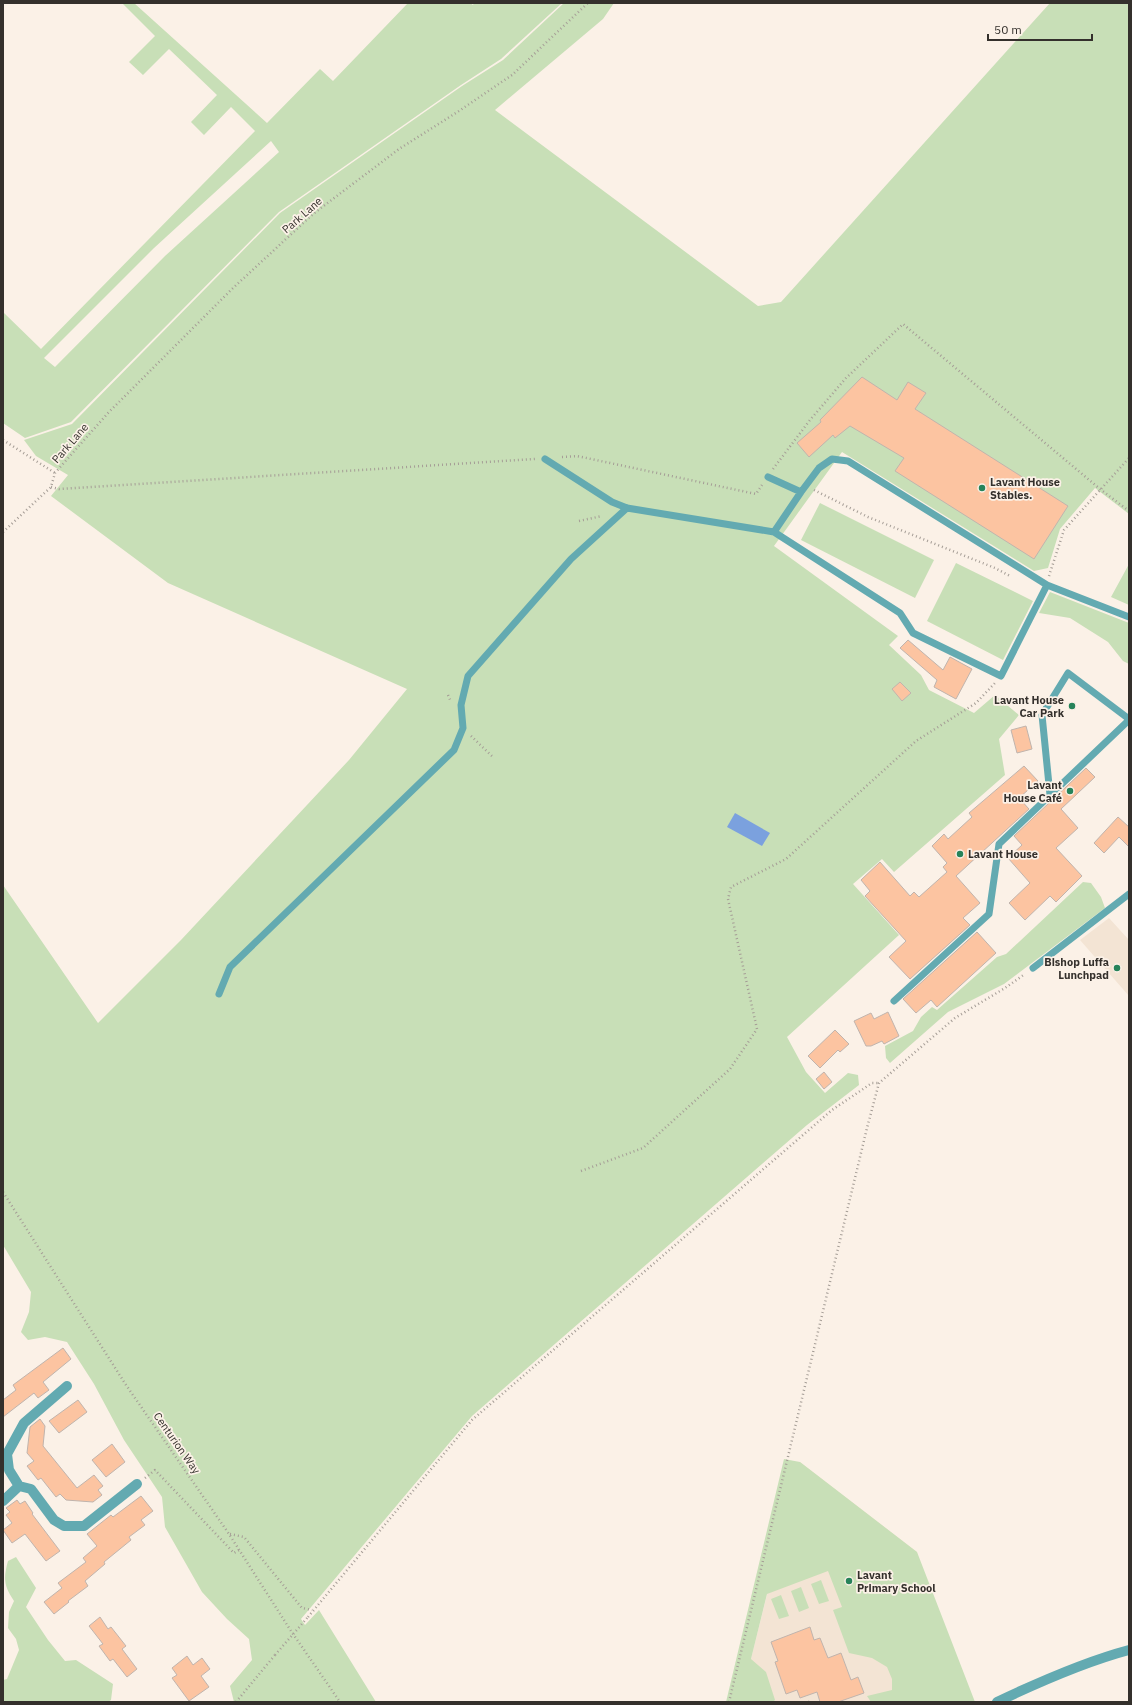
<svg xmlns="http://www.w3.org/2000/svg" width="1132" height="1705" font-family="'IBM Plex Sans',sans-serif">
<rect width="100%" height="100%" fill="#fbf1e7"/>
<!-- built -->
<path fill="#f3e4d4" d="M1109 918 1129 940V996L1080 940Z
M800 1462 917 1552 941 1702H775L751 1659Z"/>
<!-- green -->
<path fill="#c8dfb7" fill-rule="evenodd" d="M122 3H134L267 123 320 69 333 81 408 3H470L473 5 474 3H562L501 59 461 85 279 212 71 422 25 438 3 423V312L41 349 255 131 231 107 204 135 191 122 217 95 169 49 143 75 129 62 155 36ZM271 141 279 152 165 256 55 367 44 358 154 248Z
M564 3H614L603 19 495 110 758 306 781 302 1050 3H1129V514L1095 488 1060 529 1048 568 1034 571 842 452 774 546 898 636 889 645 921 675 929 690 974 713 995 695 1019 715 999 739 1005 775 894 872 882 859 853 884 899 935 787 1037 806 1072 825 1093 848 1073 858 1075 859 1085 807 1125 472 1416 301 1619 305 1625 319 1610 376 1702H234L230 1686 252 1660 249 1639 227 1619 202 1592 165 1527 162 1497 124 1440 94 1384 67 1342 45 1337 28 1340 21 1332 29 1312 31 1292 3 1245V885L98 1023 181 940 349 760 407 689 168 583 51 496 68 475 36 456 24 440 72 424 280 213 462 86 503 60Z
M820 503 934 560 915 598 801 540Z
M956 563 1033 601 1003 660 927 621Z
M1129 564V605L1111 597Z
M1050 592 1129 623V664L1123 661 1108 642 1070 618 1039 613Z
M1083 882 1091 883 1101 897 1105 908 1004 984 948 1012 890 1063 886 1058 885 1046 913 1031 921 1017 932 1007 937 1010 997 957 1006 954Z
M784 1459 800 1462 917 1552 975 1702H871L867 1696 892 1690V1679L887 1667 872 1658 849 1653 833 1610 842 1607 828 1571 767 1594 751 1659 766 1672 775 1700 773 1702H726Z
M16 1557 36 1588 26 1607 48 1640 65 1661 76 1660 113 1684 111 1700 108 1702H3V1680L7 1679 19 1650 16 1639 8 1628 9 1612 14 1601C4 1586 3 1579 8 1561Z
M821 1580 829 1601 819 1604 811 1584Z
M801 1587 809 1608 799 1612 791 1591Z
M781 1595 789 1616 779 1619 771 1599Z"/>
<!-- water -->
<path fill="#7ba1de" d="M735 813 770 833 762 846 727 827Z"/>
<!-- building -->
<path fill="#fcc4a1" stroke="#c0b4ad" d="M862 377 897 400 908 382 926 393 915 409 1068 506 1034 559 895 471 904 458 850 426 835 438 833 435 809 457 797 443 821 422 820 420Z
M908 640 943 670 950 657 972 669 956 699 934 687 937 680 900 648Z
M900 682 911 693 902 701 892 689Z
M1026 726 1032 749 1017 753 1011 730Z
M1024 766 1038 781 1019 798 1029 809 956 876 980 903 963 918 970 925 910 979 889 957 906 941 865 896 870 891 861 880 880 862 910 896 914 892 919 897 947 872 943 867 947 863 932 846 944 834 948 839 972 817 969 813Z
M1086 768 1095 777 1061 809 1078 828 1056 848 1082 876 1056 902 1050 896 1025 920 1009 903 1030 883 1008 858 1022 845 1014 836Z
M1118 817 1129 827V847L1119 837 1104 853 1094 843Z
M977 932 996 953 937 1007 931 1000 916 1013 903 999Z
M888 1012 899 1036 884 1044 882 1041 871 1046H866L854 1021 871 1013 874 1019Z
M835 1030 849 1044 840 1052 838 1050 820 1068 808 1056Z
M824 1072 832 1082 824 1089 816 1079Z
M63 1348 71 1359 43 1382 49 1390 38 1398 34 1393 3 1417V1400L16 1390 13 1385Z
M78 1400 87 1412 59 1433 49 1421Z
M40 1419 45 1426 43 1446 77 1488 94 1475 103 1486 98 1490 102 1495 93 1502 66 1500 60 1494 56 1497 41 1478 38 1480 27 1466 34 1461 27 1453 30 1427Z
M112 1444 125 1462 106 1477 92 1460Z
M141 1496 153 1511 141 1520 145 1525 129 1537 131 1540 104 1562 105 1564 85 1581 88 1586 68 1601 69 1602 54 1614 44 1602 62 1588 58 1583 86 1562 83 1558 97 1546 87 1534 111 1515 113 1517Z
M17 1500 20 1504 25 1501 33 1513 32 1514 60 1551 46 1561 25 1534 12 1543 3 1530 12 1523 6 1515 10 1512 6 1508Z
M100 1617 108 1629 111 1627 126 1646 122 1649 137 1669 127 1677 113 1659 110 1661 99 1646 103 1644 89 1626Z
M810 1627 814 1640 820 1638 828 1658 841 1653 851 1680 858 1677 864 1693 838 1702H820L817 1692 800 1698 797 1690 786 1694 775 1662 778 1661 771 1642Z
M187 1656 193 1665 202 1658 210 1669 201 1676 209 1687 189 1701 172 1678 177 1675 172 1668Z"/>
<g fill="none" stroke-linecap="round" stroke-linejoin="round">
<!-- path -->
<path stroke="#a59d96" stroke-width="2.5" stroke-dasharray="1 3" stroke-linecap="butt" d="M3 440 55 473
M562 457 577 456 756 494 762 485
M773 469 810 420 846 378 903 324 1100 489 1129 511
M51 487 59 489 535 459
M814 490 868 517 995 568 1010 576
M579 521 602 516
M3 532 51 487 55 473 108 413 232 289 313 214 399 149 459 111 512 75 588 3
M1049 576 1064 530 1129 458
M448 695 451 702
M471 736 493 757
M581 1171 643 1148 730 1069 757 1029 728 899 731 887 786 859 916 741 976 703 995 683
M3 1192 126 1385 229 1534 291 1631 340 1702
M145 1478 155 1470 234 1553 239 1550
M230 1534 244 1537 302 1608 312 1610
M308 1617 472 1420 832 1110 872 1083H879
M236 1702 275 1655
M729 1702 867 1128 879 1083 955 1018 1005 988 1025 974
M809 1702 810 1701"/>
<!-- service -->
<path stroke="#63aab1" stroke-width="7" d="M545 459 612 502 627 508 774 532
M768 477 801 492 819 468 832 459 848 461 1047 585 1129 617
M801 492 774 532 900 613 913 633 1001 676 1047 585
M1050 795 1042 715 1068 673 1129 719
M1033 968 1129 894
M219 994 230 967 454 750 463 728 461 705 468 676 571 559 627 508
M894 1001 989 914 999 844 1129 720"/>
<!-- minor -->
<path stroke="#63aab1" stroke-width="10" d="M67 1386 24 1423 7 1454 9 1470 19 1486 31 1489 54 1520 64 1526H84L137 1484
M3 1501 19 1486"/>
<!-- tertiary -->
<path stroke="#63aab1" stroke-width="10" d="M997 1702C1039 1682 1084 1662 1129 1650"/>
<!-- path-bridge -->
<path stroke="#a59d96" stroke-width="2.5" stroke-dasharray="1 3" stroke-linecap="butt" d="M275 1655 308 1617"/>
</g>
<!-- markers -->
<g fill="#26835a" stroke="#fbf1e7" stroke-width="1.5">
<circle cx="982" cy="488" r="4"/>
<circle cx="1072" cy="706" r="4"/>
<circle cx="1070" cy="791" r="4"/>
<circle cx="960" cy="854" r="4"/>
<circle cx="1117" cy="968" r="4"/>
<circle cx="849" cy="1581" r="4"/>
</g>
<g text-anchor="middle" stroke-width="3.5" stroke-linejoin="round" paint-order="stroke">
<!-- street labels -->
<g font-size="11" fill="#34302c" stroke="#fbf1e7">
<text transform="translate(302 215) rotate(-41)" y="4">Park Lane</text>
<text transform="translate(70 443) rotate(-49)" y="4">Park Lane</text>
<text transform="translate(177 1443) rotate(55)" y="4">Centurion Way</text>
</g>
<!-- poi labels -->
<g font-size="11" font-weight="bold" fill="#34302c" stroke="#fbf1e7" text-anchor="start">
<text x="990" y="486">Lavant House<tspan x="990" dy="13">Stables.</tspan></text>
<text x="1064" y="704" text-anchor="end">Lavant House<tspan x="1064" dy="13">Car Park</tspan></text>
<text x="1062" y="789" text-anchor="end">Lavant<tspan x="1062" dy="13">House Café</tspan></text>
<text x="968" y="858">Lavant House</text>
<text x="1109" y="966" text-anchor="end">Bishop Luffa<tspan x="1109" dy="13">Lunchpad</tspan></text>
<text x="857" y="1579">Lavant<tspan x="857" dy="13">Primary School</tspan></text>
</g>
</g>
<!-- border -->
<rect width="1132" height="1705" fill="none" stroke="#34302c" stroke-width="8"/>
<!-- scale -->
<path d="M988 34v6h104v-6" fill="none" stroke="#34302c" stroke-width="2"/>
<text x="994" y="34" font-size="12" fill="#34302c" stroke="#fbf1e7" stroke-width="3" paint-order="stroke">50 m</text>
</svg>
